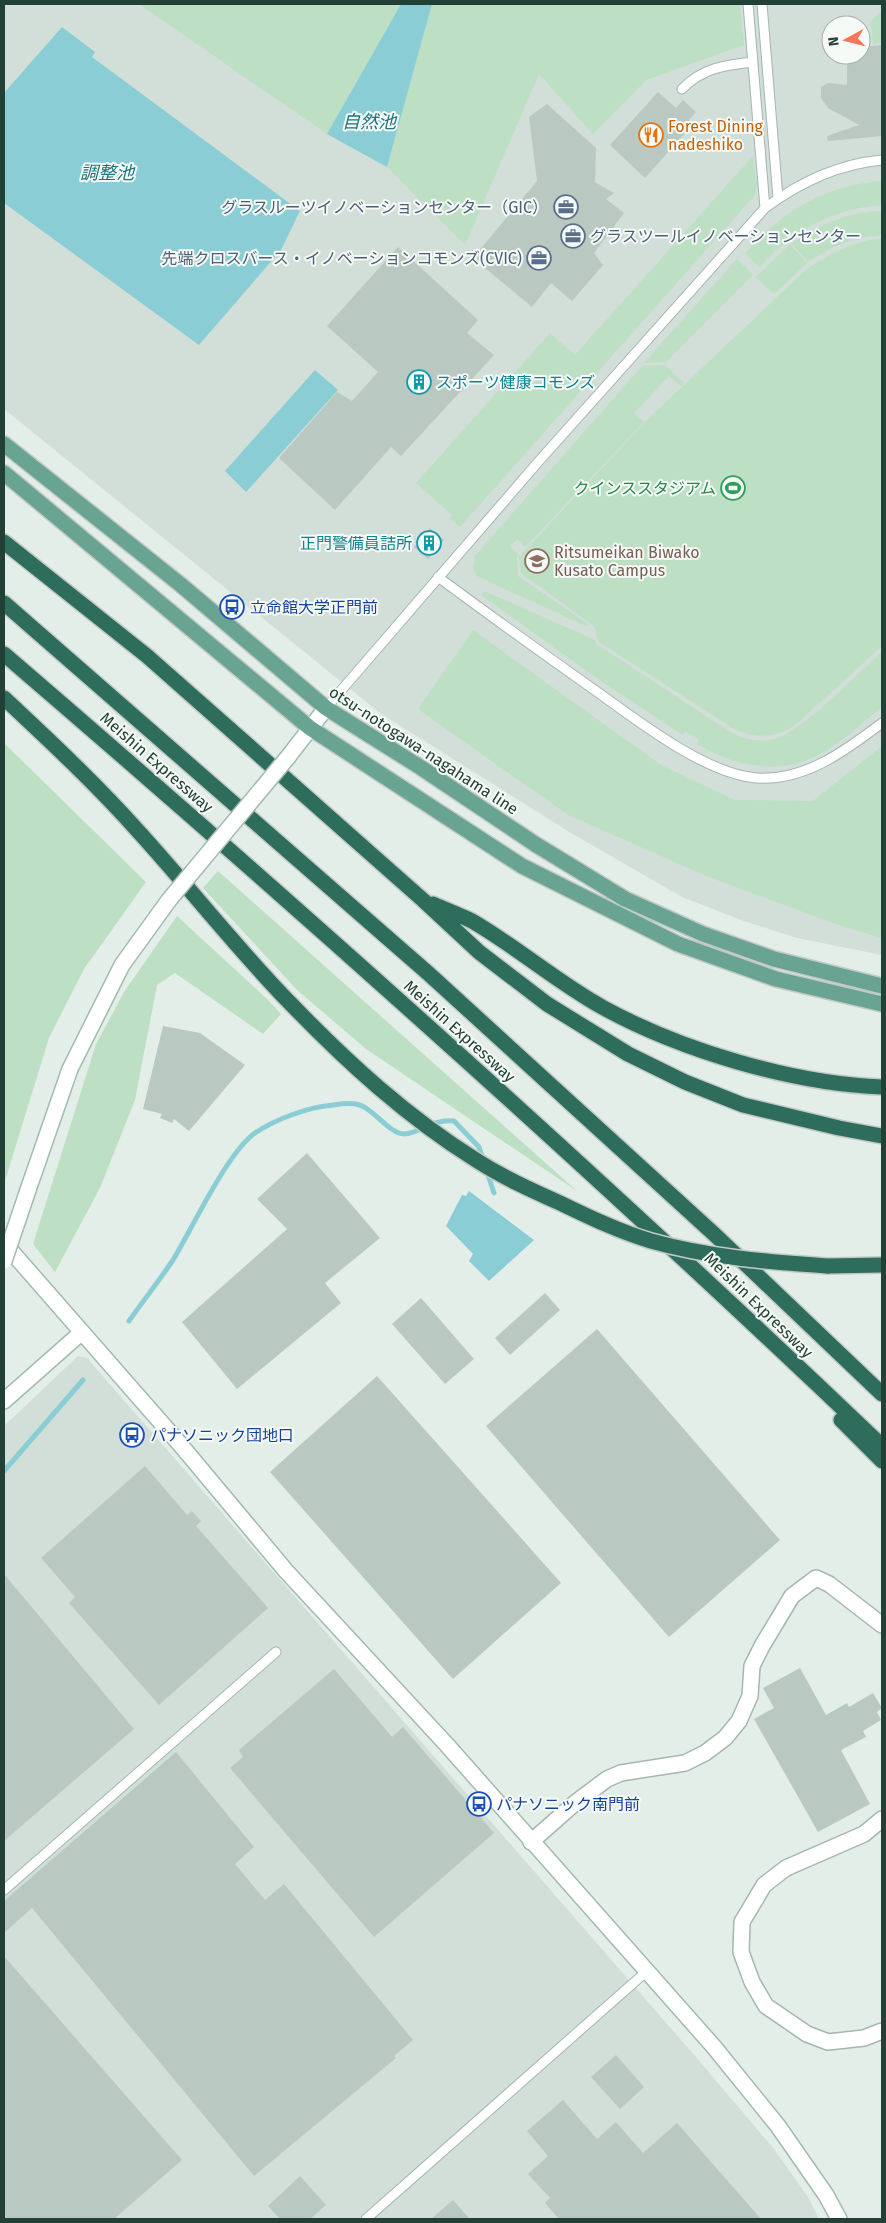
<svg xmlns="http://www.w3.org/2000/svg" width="886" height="2223" font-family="'Fira Sans','Noto Sans JP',sans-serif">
<rect width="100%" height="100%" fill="#e4eee9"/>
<!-- built -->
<path fill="#d2ded8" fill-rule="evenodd" d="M4 4H882V955L797 938 741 920 682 897 571 833 380 713 4 409ZM831 25H861V55H831Z
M78 1356 87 1358 689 2049 774 2149 808 2197 819 2219H4V1426Z"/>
<!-- green -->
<path fill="#bddfc4" d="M139 4H401L327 134Z
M432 4H740L744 45 646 80 593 134 539 74 465 245 387 167Z
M882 9V43L873 44 871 22Z
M753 156 757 186 754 196 460 527 450 519 452 515 416 483 550 333 575 355Z
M882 181V205C834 208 791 231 760 267L745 254C780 212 827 185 882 181Z
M882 211V235C854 236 831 247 808 262L792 244C819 224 849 212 882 211Z
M875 239H882V646L795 725C775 738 755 739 734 729L598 641 594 626 521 573 519 557 648 419 807 269C830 253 847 245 875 239Z
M790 244 807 263 774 294 756 277Z
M737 259 753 275 666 362 644 363Z
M665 365 684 383 681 386 669 376 634 413 644 422 525 547 517 539 510 546 519 555 517 557 518 576 589 625 586 626 477 576 473 568 475 556 642 366Z
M484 591 595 640 596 644 732 733C747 740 762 743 778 738 804 729 859 673 882 652V707C862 723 841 743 818 755 779 776 733 766 697 744L699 739 685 731 683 735 605 684 481 595Z
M473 630 661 765 735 800 813 801 882 746V938L838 925 704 875 568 815 418 709Z
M4 743 146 882 84 969 49 1038 4 1184Z
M218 871 577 1191 366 1049 297 990 203 888Z
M177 916 266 998 281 1014 263 1034 175 973 157 985 135 1100 100 1188 55 1272 33 1244 96 1044 124 992Z"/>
<!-- water -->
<path fill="#8bcdd4" d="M401 4H432L387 167 327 134Z
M62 27 95 52 92 57 300 211 281 250 199 345 4 203V93Z
M315 370 338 390 246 492 225 471Z
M469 1191 534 1240 489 1281 469 1261 473 1254 446 1226 462 1195 466 1196Z"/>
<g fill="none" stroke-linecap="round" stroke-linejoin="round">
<!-- stream -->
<path stroke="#8bcdd4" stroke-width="5" d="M487 1172 494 1193
M129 1321C143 1301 159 1281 173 1260 193 1227 227 1153 255 1133 276 1119 308 1107 333 1105 340 1104 349 1103 356 1104 373 1107 389 1134 404 1134 421 1133 430 1119 454 1121L479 1147 483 1159
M4 1471 83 1380"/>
</g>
<!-- building -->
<path fill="#b9c9c2" d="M882 45V136L828 141 827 136 859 125 828 108 821 98V87L828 83 847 85V55H861V47Z
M658 92 676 108 683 100 696 112 689 120 693 124 645 178 610 145Z
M547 104 596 148 595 182 614 193 606 199 624 213 594 253 603 265 572 301 551 283 532 307 473 258 537 181 529 117Z
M398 247 478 320 467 333 494 355 401 456 391 447 335 510 279 458 337 392 352 401 378 372 327 326Z
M430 528 444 540 428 559 414 547Z
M163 1026 200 1033 245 1065 189 1131 174 1119 172 1123 160 1118 162 1114 143 1109Z
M307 1153 380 1238 325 1283 341 1303 237 1389 182 1322 287 1229 257 1199Z
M545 1293 560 1310 510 1355 495 1338Z
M421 1298 474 1359 445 1384 392 1324Z
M597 1329 780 1540 669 1637 486 1426Z
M377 1376 561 1583 453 1679 270 1472Z
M145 1466 187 1515 192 1511 201 1521 196 1526 268 1608 159 1705 69 1603 75 1597 41 1558Z
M4 1574 134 1729 4 1841Z
M800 1668 826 1715 847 1703 849 1707 873 1693 882 1708 877 1712 881 1720 863 1731 866 1737 841 1750 870 1804 818 1832 754 1719 774 1708 763 1688Z
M334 1669 392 1737 403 1727 494 1833 374 1937 230 1768 243 1757 239 1750Z
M176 1752 254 1847 235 1864 265 1900 284 1884 413 2040 394 2056 396 2058 254 2176 32 1908 4 1933V1901Z
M4 1956 182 2160 114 2219H4Z
M616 2055 644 2087 620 2109 591 2077Z
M563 2100 597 2139 616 2122 643 2153 677 2123 761 2219H559L545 2203 550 2198 528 2174 548 2156 527 2131Z
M300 2176 326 2205 310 2219H280L268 2206Z
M453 2200 470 2219H431Z"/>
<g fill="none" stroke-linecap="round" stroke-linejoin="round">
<!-- lane casing -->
<g stroke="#a6b6b0" stroke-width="11">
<path id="lane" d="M748 4 765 208
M762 4 778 198
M682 89C702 68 725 65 753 62
M438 577C488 614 538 650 589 686 632 716 703 774 757 778 805 781 845 751 882 723
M326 708 539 461 765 208C800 182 839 164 882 160
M4 1890 276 1652
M366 2219 647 1971"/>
</g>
<!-- street casing -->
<g stroke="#a6b6b0" stroke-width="18">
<path id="street" d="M882 1819 864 1834 786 1868 764 1885 742 1922 741 1952 752 1982 766 2006 807 2034 828 2042 864 2038 882 2031
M531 1842 575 1803 607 1779 621 1773 685 1763 705 1753 725 1738 739 1721 750 1696 752 1666 762 1646 792 1596 816 1578 829 1584 882 1625"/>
</g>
<!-- secondary casing -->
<g stroke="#a2bab0" stroke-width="18">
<path id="secondary" d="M288 757 326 708
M28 1190 70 1069 122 965 169 900
M4 1243 179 1443 286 1571 447 1745 714 2047 778 2126 826 2195 839 2219
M4 1401 82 1332"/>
</g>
<!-- primary casing -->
<g stroke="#c1cac7" stroke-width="18">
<path id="primary" d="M4 444 181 585 326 708 420 767 535 844 625 899 703 934 774 959 882 986
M4 473 310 728 522 866 678 944 776 979 882 1004"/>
</g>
<!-- highway casing -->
<g stroke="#c1cac7" stroke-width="18">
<path id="highway" d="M4 542 147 656 423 900 479 952 547 1004 628 1054 685 1082 743 1105 839 1128 882 1136
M4 603 429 974 714 1234 882 1394
M4 654C303 911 597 1174 882 1446
M4 698C50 741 96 784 138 831 190 888 237 949 291 1004
M433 904C446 910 460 915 472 921 517 947 557 982 602 1007 680 1050 793 1084 882 1087
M827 1266 882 1265
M841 1420 882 1461"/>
</g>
<!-- lane -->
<use href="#lane" stroke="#fff" stroke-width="9"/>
<!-- street -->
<use href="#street" stroke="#fff" stroke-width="15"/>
<!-- secondary -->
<use href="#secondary" stroke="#fff" stroke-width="15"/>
<!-- primary -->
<use href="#primary" stroke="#68a491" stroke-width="15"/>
<!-- highway -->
<use href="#highway" stroke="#2e6d5c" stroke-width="15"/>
<!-- secondary-bridge casing -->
<g stroke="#a2bab0" stroke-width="18" stroke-linecap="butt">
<path id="secondary-bridge" d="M169 900 288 757
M4 1261 28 1190"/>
</g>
<!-- highway-bridge casing -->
<g stroke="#c1cac7" stroke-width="18" stroke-linecap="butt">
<path id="highway-bridge" d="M291 1004C347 1062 407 1117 476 1160 502 1177 531 1190 560 1203 589 1217 620 1232 651 1241 707 1257 769 1262 827 1266"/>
</g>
<!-- secondary-bridge -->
<use href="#secondary-bridge" stroke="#fff" stroke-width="15"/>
<!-- highway-bridge -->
<use href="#highway-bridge" stroke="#2e6d5c" stroke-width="15"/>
</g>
<!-- icons -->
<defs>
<g id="restaurant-ring" transform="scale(1.25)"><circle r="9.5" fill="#f5faf7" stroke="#e8710a" stroke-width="1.5"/><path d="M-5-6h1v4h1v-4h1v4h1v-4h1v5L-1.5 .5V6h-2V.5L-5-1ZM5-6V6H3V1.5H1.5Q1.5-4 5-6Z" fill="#e8710a"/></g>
<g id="office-ring" transform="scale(1.25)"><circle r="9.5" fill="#f5faf7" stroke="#5c6f8a" stroke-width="1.5"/><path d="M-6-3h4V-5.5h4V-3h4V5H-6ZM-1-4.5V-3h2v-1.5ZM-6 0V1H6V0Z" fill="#5c6f8a"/></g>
<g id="building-ring" transform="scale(1.25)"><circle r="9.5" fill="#f5faf7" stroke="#0f9aa8" stroke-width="1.5"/><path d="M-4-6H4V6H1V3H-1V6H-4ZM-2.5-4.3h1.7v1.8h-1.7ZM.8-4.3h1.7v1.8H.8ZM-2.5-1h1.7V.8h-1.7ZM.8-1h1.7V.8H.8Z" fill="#0f9aa8"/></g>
<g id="stadium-ring" transform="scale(1.25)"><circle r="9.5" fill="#f5faf7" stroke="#2e9e5b" stroke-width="1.5"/><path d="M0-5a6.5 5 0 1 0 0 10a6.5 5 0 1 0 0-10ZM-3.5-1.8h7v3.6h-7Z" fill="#2e9e5b"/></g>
<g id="university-ring" transform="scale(1.25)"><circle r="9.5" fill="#f5faf7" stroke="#8d6e63" stroke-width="1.5"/><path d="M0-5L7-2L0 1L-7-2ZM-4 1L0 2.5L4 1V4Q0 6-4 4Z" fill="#8d6e63"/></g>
<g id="bus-ring" transform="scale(1.25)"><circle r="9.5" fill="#f5faf7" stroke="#1a4fb4" stroke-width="1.5"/><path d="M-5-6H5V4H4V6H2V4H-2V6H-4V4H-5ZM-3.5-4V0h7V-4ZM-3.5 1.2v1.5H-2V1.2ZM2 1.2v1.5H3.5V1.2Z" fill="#1a4fb4"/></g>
</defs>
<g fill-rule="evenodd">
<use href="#restaurant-ring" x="651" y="135"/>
<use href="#office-ring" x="566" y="207"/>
<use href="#office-ring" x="573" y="236"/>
<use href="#office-ring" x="539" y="258"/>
<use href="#building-ring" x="419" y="382"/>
<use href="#stadium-ring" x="733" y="488"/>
<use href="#building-ring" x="429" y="543"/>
<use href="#university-ring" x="537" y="561"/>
<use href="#bus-ring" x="232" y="607"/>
<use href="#bus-ring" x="132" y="1435"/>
<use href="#bus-ring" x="479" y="1804"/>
</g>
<g text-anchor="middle" stroke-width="4" stroke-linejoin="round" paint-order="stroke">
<!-- food labels -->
<g font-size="16" fill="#c56008" stroke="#f5faf7" text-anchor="start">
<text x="668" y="132">Forest Dining<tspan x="668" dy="18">nadeshiko</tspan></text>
</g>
<!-- service labels -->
<g font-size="16" fill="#4e5e75" stroke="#f5faf7" text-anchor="end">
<text x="548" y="213">グラスルーツイノベーションセンター（GIC）</text>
<text x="590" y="242" text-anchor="start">グラスツールイノベーションセンター</text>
<text x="522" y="264">先端クロスバース・イノベーションコモンズ(CVIC)</text>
</g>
<!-- culture labels -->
<g font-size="16" fill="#0d838f" stroke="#f5faf7" text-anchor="start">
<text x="436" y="388">スポーツ健康コモンズ</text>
<text x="412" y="549" text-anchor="end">正門警備員詰所</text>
</g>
<!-- leisure labels -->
<g font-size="16" fill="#27864d" stroke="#f5faf7" text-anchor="end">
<text x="716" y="494">クインススタジアム</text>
</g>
<!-- education labels -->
<g font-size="16" fill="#785e54" stroke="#f5faf7" text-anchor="start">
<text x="554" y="558">Ritsumeikan Biwako<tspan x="554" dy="18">Kusato Campus</tspan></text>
</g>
<!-- transit labels -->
<g font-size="16" fill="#164399" stroke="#f5faf7" text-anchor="start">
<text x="250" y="613">立命館大学正門前</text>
<text x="150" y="1441">パナソニック団地口</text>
<text x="496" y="1810">パナソニック南門前</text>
</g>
<!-- street labels -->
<g font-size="16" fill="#234036" stroke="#f5faf7">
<text transform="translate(424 750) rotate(33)" y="6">otsu-notogawa-nagahama line</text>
<text transform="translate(157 762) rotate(41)" y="6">Meishin Expressway</text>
<text transform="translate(460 1031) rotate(42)" y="6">Meishin Expressway</text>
<text transform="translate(759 1305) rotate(44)" y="6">Meishin Expressway</text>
</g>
<!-- water labels -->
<g font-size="18" font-style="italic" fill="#1b747e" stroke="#f5faf7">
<text x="369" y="128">自然池</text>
<text x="107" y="179">調整池</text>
</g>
</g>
<!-- border -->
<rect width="886" height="2223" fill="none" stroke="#234036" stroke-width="10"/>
<!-- north arrow -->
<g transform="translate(846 40) rotate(263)"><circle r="24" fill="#f5faf7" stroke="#a1b0aa"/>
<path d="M0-4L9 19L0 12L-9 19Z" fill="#f5775b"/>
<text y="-8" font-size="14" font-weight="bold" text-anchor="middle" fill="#234036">N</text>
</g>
</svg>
